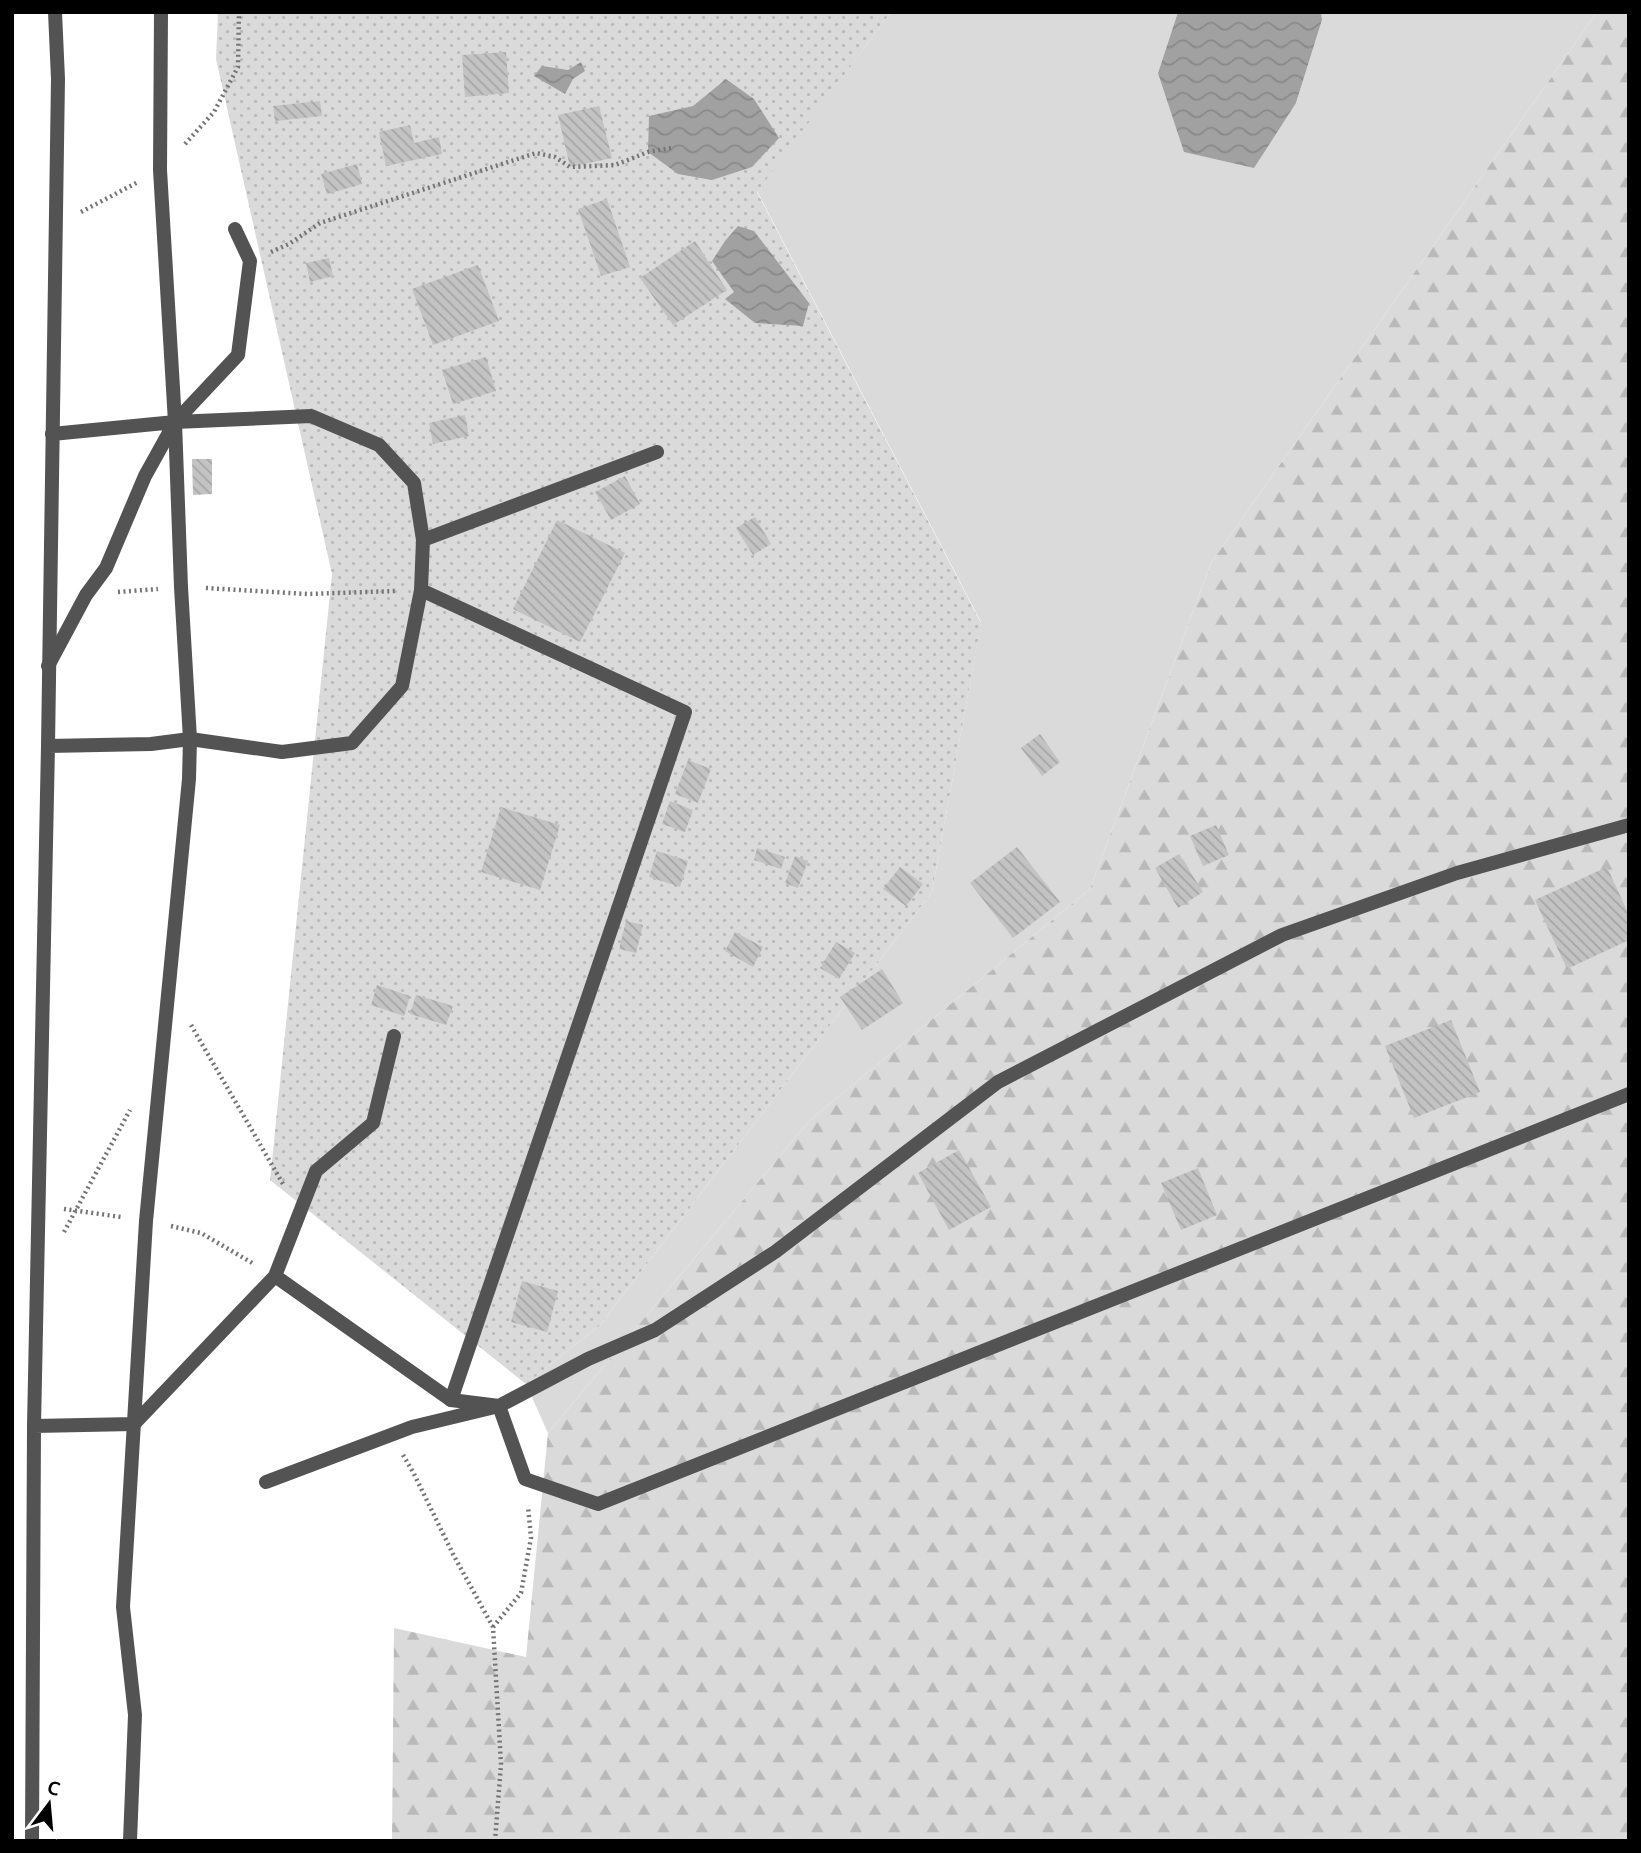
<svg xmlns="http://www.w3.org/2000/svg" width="1641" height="1853" font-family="Ubuntu,sans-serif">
<defs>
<pattern id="forest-firs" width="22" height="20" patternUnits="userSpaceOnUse" patternTransform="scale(1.75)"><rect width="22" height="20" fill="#dadada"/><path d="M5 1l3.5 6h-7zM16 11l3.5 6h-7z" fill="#b9b9b9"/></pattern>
<pattern id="garden-dots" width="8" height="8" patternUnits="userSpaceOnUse" patternTransform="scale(1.75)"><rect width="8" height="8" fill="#dadada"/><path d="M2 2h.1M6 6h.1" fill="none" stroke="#b9b9b9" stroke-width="1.8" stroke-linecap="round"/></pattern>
<pattern id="water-waves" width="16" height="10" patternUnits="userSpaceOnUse" patternTransform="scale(1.75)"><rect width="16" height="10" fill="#a1a1a1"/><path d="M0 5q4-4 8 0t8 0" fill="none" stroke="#898989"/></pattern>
<pattern id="building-back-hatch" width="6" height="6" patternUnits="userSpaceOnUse" patternTransform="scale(1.75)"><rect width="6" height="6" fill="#c3c3c3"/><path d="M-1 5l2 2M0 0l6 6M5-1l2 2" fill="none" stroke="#a6a6a6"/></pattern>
</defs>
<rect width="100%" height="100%" fill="#fff"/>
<!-- green -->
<path fill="#dadada" d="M891 12H1178L1158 73 1296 103 1322 20 1321 12H1597L1211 563 1090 889 810 1120 548 1433 526 1384 600 1325 932 892 981 622 757 191Z"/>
<!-- forest -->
<path fill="url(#forest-firs)" d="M1597 12H1629V1841H392L394 1628 526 1657 548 1433 810 1120 1090 889 1211 563Z"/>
<!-- garden -->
<path fill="url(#garden-dots)" d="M218 12H891L757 192 981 623 932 892 600 1325 526 1384 270 1180 332 574 216 59Z"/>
<!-- water -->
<path fill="url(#water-waves)" d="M1178 12H1321L1322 20 1296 103 1254 168 1184 152 1158 73Z
M581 62 585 71 573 79 565 94 534 76 542 66 568 70Z
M726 79 754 99 779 138 752 167 712 180 678 174 648 152 649 116 693 106Z
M738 226 754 231 809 303 803 326 755 323 725 299 734 292 712 261 725 241Z"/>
<!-- building -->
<path fill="url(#building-back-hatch)" d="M506 52 509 93 465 97 462 55Z
M320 101 322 116 275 121 273 106Z
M599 106 612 158 570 167 558 115Z
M410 125 414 143 439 137 442 154 386 166 379 132Z
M357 164 362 184 327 194 321 174Z
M607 199 630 267 601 276 578 209Z
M695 241 727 290 673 325 640 278Z
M329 258 333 276 310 282 306 263Z
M478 265 499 321 433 345 412 289Z
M486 357 496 391 453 404 442 370Z
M465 415 469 436 433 444 429 423Z
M192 459H212V494L193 495Z
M625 476 640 504 611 520 595 492Z
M755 517 771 544 753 555 736 528Z
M557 520 625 553 580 642 513 609Z
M1040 734 1060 762 1042 776 1021 748Z
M688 760 711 769 698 803 675 794Z
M670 801 693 810 685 832 662 824Z
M501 807 560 825 540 890 481 872Z
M1216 825 1229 855 1203 866 1190 836Z
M1017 847 1060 902 1013 938 970 883Z
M757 848 785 857 781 869 754 860Z
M657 851 688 861 680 887 649 877Z
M1179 854 1203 892 1178 908 1155 868Z
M795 856 808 861 798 888 785 883Z
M900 867 923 884 906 906 883 889Z
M1607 867 1629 915V940L1567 969 1535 900Z
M626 921 643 925 636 953 619 949Z
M735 932 763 947 753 967 725 951Z
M836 942 855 953 839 979 820 968Z
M882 969 903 1003 862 1030 840 997Z
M377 985 410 996 404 1016 371 1005Z
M416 995 453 1006 446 1025 410 1014Z
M1451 1020 1480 1092 1414 1118 1385 1046Z
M959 1150 991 1207 949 1230 918 1173Z
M1198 1168 1217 1215 1181 1230 1161 1183Z
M522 1281 558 1291 547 1332 511 1322Z"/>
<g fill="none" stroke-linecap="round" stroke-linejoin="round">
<!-- path -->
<path stroke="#757575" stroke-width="4.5" stroke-dasharray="2 3.5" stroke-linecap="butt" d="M185 144 214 112 238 67 239 12
M81 212 138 182
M271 252 289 244 320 223 536 153 555 157 570 167 615 165 648 152 671 148
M206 588 307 594 396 591
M118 592 158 589
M191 1025 283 1184
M64 1209 121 1217
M171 1226 201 1233 254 1264
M64 1232 130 1110
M403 1455 413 1472 454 1556 493 1627 501 1764 495 1841
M493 1627 521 1593 531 1538 528 1506"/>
<!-- service -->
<path stroke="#535353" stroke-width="14" d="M52 434 175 422 311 416 379 445 414 483 423 540 421 590
M423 540 657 452
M48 666 86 595 106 568 145 476 175 422 238 355 250 261 235 229
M451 1400 499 1406 525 1479 598 1504 1629 1094
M266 1482 412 1427 499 1406 588 1359 655 1330 775 1252 998 1082 1282 935 1457 873 1629 825
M130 1841 135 1715 123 1607 146 1221 189 779 190 739 181 587 175 422 160 170 161 12"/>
<!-- minor -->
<path stroke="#535353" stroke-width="14" d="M48 746 151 744 190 739 282 752 352 743 402 686 421 590 685 712 451 1400 275 1276
M34 1426 134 1424 275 1276 316 1171 373 1123 394 1036
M32 1841 34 1426 48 746 58 79 55 12"/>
</g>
<!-- border -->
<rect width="1641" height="1853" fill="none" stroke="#000000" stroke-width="28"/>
<!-- north arrow -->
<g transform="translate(49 1804) rotate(16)" stroke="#ffffff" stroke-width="5" paint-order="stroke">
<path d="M0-5L12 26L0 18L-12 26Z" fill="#000000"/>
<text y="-10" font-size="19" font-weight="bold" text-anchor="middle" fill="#000000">С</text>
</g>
</svg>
